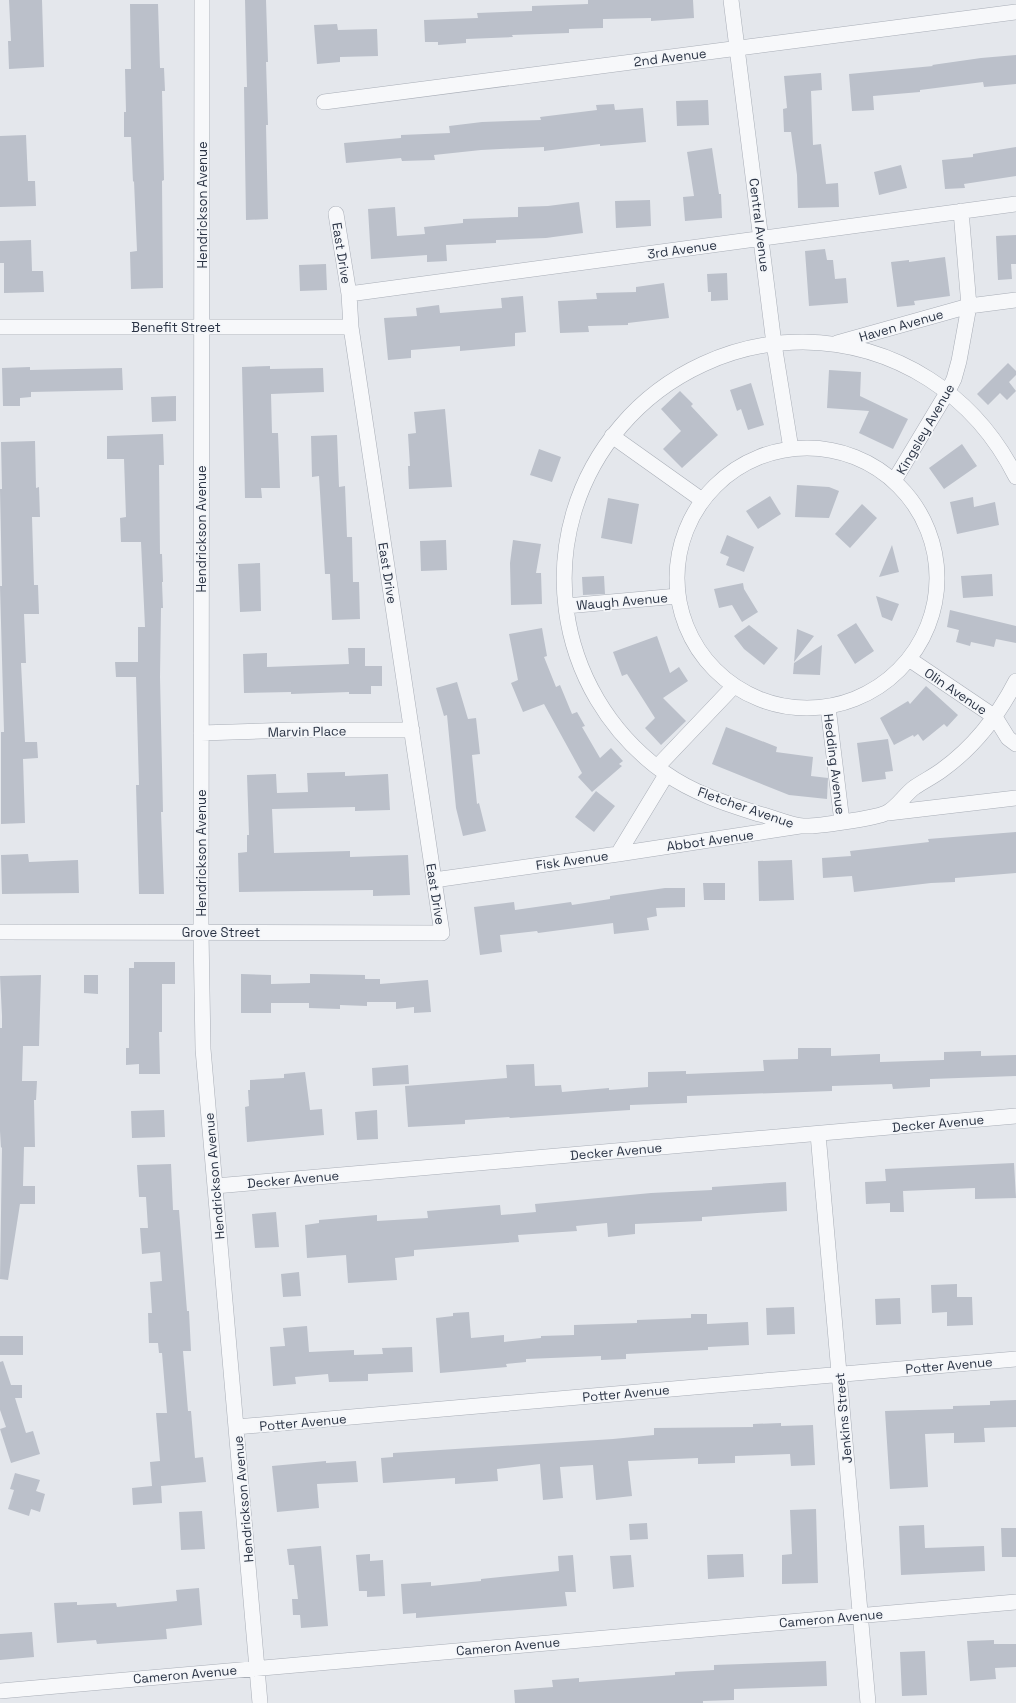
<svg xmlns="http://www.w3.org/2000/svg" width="1016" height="1703" font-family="'Space Grotesk',sans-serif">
<rect width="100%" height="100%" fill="#e4e7ec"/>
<!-- building -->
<path fill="#bbc0ca" d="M9 0H42L44 67 9 69 8 41H11Z
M245 0H266L268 62H266L268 125H266L268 219 246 220 244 87H247Z
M588 0H693L694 18 651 21V18L603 19V28L569 29V33L512 35 513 37 466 39V43L438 45V42H425L424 20 478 18 477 13 532 11V6L588 4Z
M130 4H158L160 68H164L165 91H162L164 180 162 181 163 288 131 289 130 252 137 251 134 181 133 182 131 137H124V112H126L125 69H131Z
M337 24 338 30 377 29 378 56 340 57V62L317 64 314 25Z
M1016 55V84L984 87 983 82 920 90V92L873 96 874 110 852 111 849 74 933 66 932 65 981 58Z
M821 73 822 90 811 91 813 145 821 144 826 184 838 183 839 207 798 208 797 175 791 132H784L783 109 787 108 784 76Z
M708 100 709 125 677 126 676 101Z
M614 104 615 110 643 108 646 142 600 146V144L544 151V147L481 150 434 155 435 160 402 161 401 158 346 163 344 143 401 138V135L450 133 449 126 482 122 541 120 540 117 597 110 596 105Z
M26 135 28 181H35L36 206 0 207V136Z
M1016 147V176L964 184 965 188 945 189 942 160 973 157V154Z
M712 148 719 194H721L722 218 685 221 683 197 694 196 687 152Z
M901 165 907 188 879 195 874 172Z
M650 200 651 226 616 228 615 201Z
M579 202 583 233 546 238 496 240V243L446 245 447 261 427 262V255L371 259 368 209 395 207 397 236 425 234 424 227 463 223V219L518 217V207L548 206Z
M1016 235V264H1011L1012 279 998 280 996 236Z
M31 240 32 271H43L44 292 4 293V263H0V241Z
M825 249 827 260H833L835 279 846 278 848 303 809 306 805 251Z
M945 257 950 296 914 301 915 305 897 307 891 262 909 260V262Z
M326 264 327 290 300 291 299 265Z
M727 273 728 300 711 301V292H708L707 274Z
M664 283 669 318 628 323V325L588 326 589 332 560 333 558 301 597 299 596 293 636 292V287Z
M523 296 526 332 515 333V346L460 351V346L411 350V358L388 360 384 318 417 316 416 308 439 305 440 313 502 308 501 298Z
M1008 363 1016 371V375L1009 382 1016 391 1007 400 1000 393 988 405 977 394Z
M270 366V369L323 368 324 392 271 394 272 433H278L280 488H261L262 498H245L242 367Z
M30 367V370L122 368 123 390 31 392V397L20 398V406H3L2 368Z
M829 370 861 372 860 396 908 419 893 449 859 433 869 411 827 408Z
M751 383 764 425 748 430 741 409 737 411 730 390Z
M680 391 693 404 691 406 718 435 682 468 663 449 681 431 661 409Z
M176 396V421L152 422 151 397Z
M445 409 452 487 409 489 408 466H410L408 434 416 433 414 412Z
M163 434 164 465H159L160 554H162L163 582H162L163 608H161L160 677 163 812H161L164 894H139L136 785H139L136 677H116L115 662H138V627H145L141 542H121L120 518 126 517 124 459H107V436Z
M337 435 339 487 345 486 347 537H352L353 582H359L360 619 332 620 330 574H325L319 476 312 477 311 436Z
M35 441 36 488 39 487 40 517H32L34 585H38L39 614H24L26 663H21L25 742H37L38 758 23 759 25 823 1 824V732H4L0 586H2L0 489H2L1 442Z
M962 444 977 466 944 489 929 468Z
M539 449 561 457 552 482 530 475Z
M797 485 829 487 839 491 829 518 795 517Z
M770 496 781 514 758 529 746 511Z
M973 497 974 507 995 502 999 525 957 534 950 502Z
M608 498 639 504 632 544 601 538Z
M862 504 877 518 850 548 835 534Z
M727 535 754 547 744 572 726 565 729 557 720 553Z
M446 540 447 570 421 571 420 541Z
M513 540 541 544 536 573H541L542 604 511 605 510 563Z
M892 545 899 572 879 577Z
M260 563 261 611 240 612 238 564Z
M992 574 993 596 963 598 961 576Z
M604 576 605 594 583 595 582 577Z
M743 583 744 589 758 612 742 622 732 605 719 608 714 589Z
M876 596 899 604 892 621 882 617Z
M950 610 1016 626V643L996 639 994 647 971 642 970 646 956 642 959 630 947 627Z
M856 623 874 651 855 664 837 635Z
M749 625 778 648 764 665 744 649 734 636Z
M542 628 547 656 544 657 556 687 560 685 572 714 577 712 585 726 582 727 600 758 611 748 623 761 619 764 622 766 592 792 578 777 582 773 544 704 523 712 511 683 518 680 509 634Z
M797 629 814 636 794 662Z
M657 636 670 673 679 667 688 681 663 698 686 721 661 745 645 728 655 718 627 674 622 676 613 652Z
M822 645 820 675 793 674 794 663Z
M348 648H365V666H382V686H371V694H349V692L291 694V692L244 693 243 654 267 653V667L349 664Z
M457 682 468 719 476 718 480 754 472 755 477 804 479 803 486 831 463 836 456 808 447 715 444 716 436 688Z
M926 686 958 715 947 727 944 724 923 741 918 734 914 737 913 735 894 745 880 718 908 701 910 704Z
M726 727 777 747 776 752 813 757 811 776 828 778 827 799 789 795 712 764Z
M888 739 893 771 885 772 886 779 862 782 857 743Z
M345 772V776L388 774 390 810 355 811V807L272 809 274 853 350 851V857L408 855 410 895 373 896V890L239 892 238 853 247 852V835H249L247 775 276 774 277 793 308 792 307 773Z
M596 791 615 806 594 832 575 817Z
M1016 832V873L955 878V882L931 883 854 892 852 876 823 878 822 858 851 856 850 851 929 842 928 839Z
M28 854 29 862 78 860 79 893 2 894 1 855Z
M792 860 794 900 759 901 758 861Z
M703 883H725V900H704Z
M665 888H685V907L656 908 657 916 647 918 649 930 614 934 613 923 538 933 537 931 500 935 502 952 480 955 474 907 514 902 515 910 571 902 572 905 610 899V896Z
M134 962H175V984H162V1032H159L160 1074H139V1064L126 1065V1048H129V968H134Z
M241 974 271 975V984L310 983V974L365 975V979H380V984L428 980 431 1012 414 1013V1007L396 1009V1002H367V1006L340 1005V1009L309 1008V1003H271V1013H241Z
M41 975 39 1046H23L22 1081H37L36 1100H34L35 1147H24L23 1186H35V1204H20L8 1280 0 1279 2 1147 1 1148 0 1131V1028H2V1016L0 976Z
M84 975H98V994L84 993Z
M798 1048H831V1056L880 1054V1062L944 1060V1052L981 1051V1056L1016 1055V1076L930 1079V1087L893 1089 892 1084 832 1086V1091L687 1096V1103L630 1105V1110L510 1118 509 1117 465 1120V1124L408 1127 405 1086 507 1078 506 1065 534 1064 535 1086 561 1085 562 1092 609 1088V1090L648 1087V1072L686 1071V1074L764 1071 763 1060 798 1059Z
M408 1065 409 1084 373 1086 372 1068Z
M305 1072 310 1110 322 1109 324 1135 247 1142 245 1107 249 1106 248 1090H250V1080L284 1078V1074Z
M164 1110 165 1137 132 1138 131 1111Z
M377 1110 378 1139 357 1140 355 1112Z
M1014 1163 1016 1198 975 1199V1188L903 1191 904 1212H890V1203L866 1204 865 1182 886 1181 885 1169Z
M171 1164 173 1210H179L187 1311H189L191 1351H183L188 1411H191L195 1458 203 1457 206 1482 161 1486 162 1503 133 1505 132 1488 152 1486 150 1462 160 1461 156 1413H167L162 1353H159L158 1343H149L148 1313H152L150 1282 162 1281 160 1252 142 1254 140 1228H148L146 1197H139L137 1165Z
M786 1182 787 1211 702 1217V1221L635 1224V1234L608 1237 607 1223 576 1226 577 1231 518 1235 519 1242 414 1250V1256L395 1258 397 1280 348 1283 346 1255 307 1258 305 1225 319 1223V1220L377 1215V1221L428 1218 427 1211 500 1205 501 1215 536 1212 535 1204 651 1193 712 1190V1187Z
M276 1212 279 1247 255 1248 252 1214Z
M299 1272 301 1296 283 1297 281 1274Z
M957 1284V1297H972L973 1325 947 1326V1312L932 1313 931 1285Z
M900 1298 901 1324 876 1325 875 1299Z
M794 1307 795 1334 767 1335 766 1308Z
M469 1312 471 1338 504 1335V1342L541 1338V1336L574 1335V1325L637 1323V1320L691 1318V1314H707V1324L748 1322 749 1345 708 1347V1350L626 1354V1359L601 1360V1356L526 1359V1362L506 1364 507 1367 440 1373 436 1318 453 1316V1313Z
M307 1326 309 1352 354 1350V1355L383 1354 382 1348 412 1347 413 1372 368 1374V1381L329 1382 328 1374 295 1377 296 1384 273 1386 270 1347 285 1346 283 1328Z
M0 1336H23V1355H0Z
M3 1361 11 1385H22V1398H15L26 1433 33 1431 40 1454 11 1463 0 1429 6 1427 0 1410V1362Z
M1016 1400V1427L984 1428 985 1442 954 1443V1433L925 1434 928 1487 890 1489 885 1411 953 1409V1406L990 1405V1401Z
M781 1423V1426L813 1425 815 1465 791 1466 790 1454 735 1456V1463L698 1464V1458L628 1461 632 1496 596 1500 593 1465 560 1467 563 1498 543 1500 540 1464 497 1469 498 1481 455 1484V1478L383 1483 381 1458 393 1457V1453L613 1439 654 1435V1428L753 1427V1424Z
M326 1461V1463L356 1461 358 1482 317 1484 319 1508 277 1512 272 1466Z
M15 1473 40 1480 36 1491 45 1494 40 1512 31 1509 29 1516 8 1509 14 1490 10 1489Z
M816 1509 818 1583 782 1584V1555L792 1554 790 1510Z
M202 1511 205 1549 181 1550 179 1512Z
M647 1523 648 1539 630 1540 629 1524Z
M924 1525 925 1548 984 1546 985 1571 901 1575 899 1526Z
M1001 1528H1016V1557H1002Z
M321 1546 328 1626 301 1628 300 1615H293L292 1599H298L294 1565H289L287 1549Z
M370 1554V1561L383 1560 385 1596 367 1597V1591H359L356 1555Z
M743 1554 744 1577 708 1579 707 1555Z
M573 1555 576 1592H565L567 1606 416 1618V1613L403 1614 401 1584 431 1582V1586L481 1581V1579L559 1571 558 1556Z
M631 1555 634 1587 613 1589 610 1556Z
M199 1588 202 1625 166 1629 167 1639 97 1644 96 1640 57 1643 54 1603 77 1602V1605L116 1603 117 1607 177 1601 176 1590Z
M32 1632 34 1657 0 1660V1634Z
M994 1640V1644H1016V1667L995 1668 996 1679 970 1681 967 1641Z
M925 1651 927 1695 902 1696 900 1652Z
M826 1661 827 1686 734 1689V1700L703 1701V1703H515L514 1690 553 1687 552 1680 579 1678V1682L675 1675V1672L714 1670V1665Z"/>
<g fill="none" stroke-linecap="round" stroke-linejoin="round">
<!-- minor casing -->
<g stroke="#a9aeb7" stroke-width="16">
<path id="minor" d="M202 0 201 932 203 1049 260 1703
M731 0 774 344 791 449
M324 102 1016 12
M349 294 1016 204
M0 327H351
M837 343 969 306 1016 300
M612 436 702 500
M677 578a130 130 0 1 1 260 0a130 130 0 1 1-260 0Z
M1016 477C975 395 896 343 803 342 734 342 666 373 621 426 530 532 551 692 665 773 693 793 727 804 759 814 773 817 789 825 803 826 815 827 876 818 886 813 897 808 905 794 915 787 924 781 934 776 942 770 974 747 998 716 1016 681
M894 481 948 391 954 379 959 361 969 306 961 211
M566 606 678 596
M909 659 995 717 1008 738 1016 744
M828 707 842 822
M201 733 294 730H412
M657 767 734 686
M888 813 1016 798
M618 854 800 826
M434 880 618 854 666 775
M0 932 442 933 351 327 349 294 336 214
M818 1134 868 1703
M215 1186 1016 1116
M236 1427 1016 1359
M0 1691 1016 1602"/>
</g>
<!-- minor -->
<use href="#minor" stroke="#f7f8fa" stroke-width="15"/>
</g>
<g text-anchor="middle" stroke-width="3.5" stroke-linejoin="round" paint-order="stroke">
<!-- street labels -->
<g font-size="13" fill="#2b3445" stroke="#f4f6f9">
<text transform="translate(670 57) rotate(-7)" y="5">2nd Avenue</text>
<text transform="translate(202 205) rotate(-90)" y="5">Hendrickson Avenue</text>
<text transform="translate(760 225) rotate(83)" y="5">Central Avenue</text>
<text transform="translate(682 249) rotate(-8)" y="5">3rd Avenue</text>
<text transform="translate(342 253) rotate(81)" y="5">East Drive</text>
<text transform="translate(901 325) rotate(-16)" y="5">Haven Avenue</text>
<text x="176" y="332">Benefit Street</text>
<text transform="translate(925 429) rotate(-60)" y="5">Kingsley Avenue</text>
<text transform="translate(201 529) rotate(-90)" y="5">Hendrickson Avenue</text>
<text transform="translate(388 573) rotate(81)" y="5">East Drive</text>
<text transform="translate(622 601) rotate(-5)" y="5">Waugh Avenue</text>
<text transform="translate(956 691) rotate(34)" y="5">Olin Avenue</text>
<text transform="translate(307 731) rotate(-1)" y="5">Marvin Place</text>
<text transform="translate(835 764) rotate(83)" y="5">Hedding Avenue</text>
<text transform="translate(746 807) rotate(19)" y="5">Fletcher Avenue</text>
<text transform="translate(710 840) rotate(-8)" y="5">Abbot Avenue</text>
<text transform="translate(201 853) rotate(-90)" y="5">Hendrickson Avenue</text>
<text transform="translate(572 860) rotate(-8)" y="5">Fisk Avenue</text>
<text transform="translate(436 894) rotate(81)" y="5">East Drive</text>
<text x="221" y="937">Grove Street</text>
<text transform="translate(938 1123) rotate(-5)" y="5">Decker Avenue</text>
<text transform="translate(616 1151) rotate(-5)" y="5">Decker Avenue</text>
<text transform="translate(214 1176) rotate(-95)" y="5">Hendrickson Avenue</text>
<text transform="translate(293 1179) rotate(-5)" y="5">Decker Avenue</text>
<text transform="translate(949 1365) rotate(-5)" y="5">Potter Avenue</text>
<text transform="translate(626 1393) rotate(-5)" y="5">Potter Avenue</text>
<text transform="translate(843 1418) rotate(-95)" y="5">Jenkins Street</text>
<text transform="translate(303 1422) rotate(-5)" y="5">Potter Avenue</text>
<text transform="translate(243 1499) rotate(-95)" y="5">Hendrickson Avenue</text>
<text transform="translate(831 1618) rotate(-5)" y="5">Cameron Avenue</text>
<text transform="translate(508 1646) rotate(-5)" y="5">Cameron Avenue</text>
<text transform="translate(185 1674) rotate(-5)" y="5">Cameron Avenue</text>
</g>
</g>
</svg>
